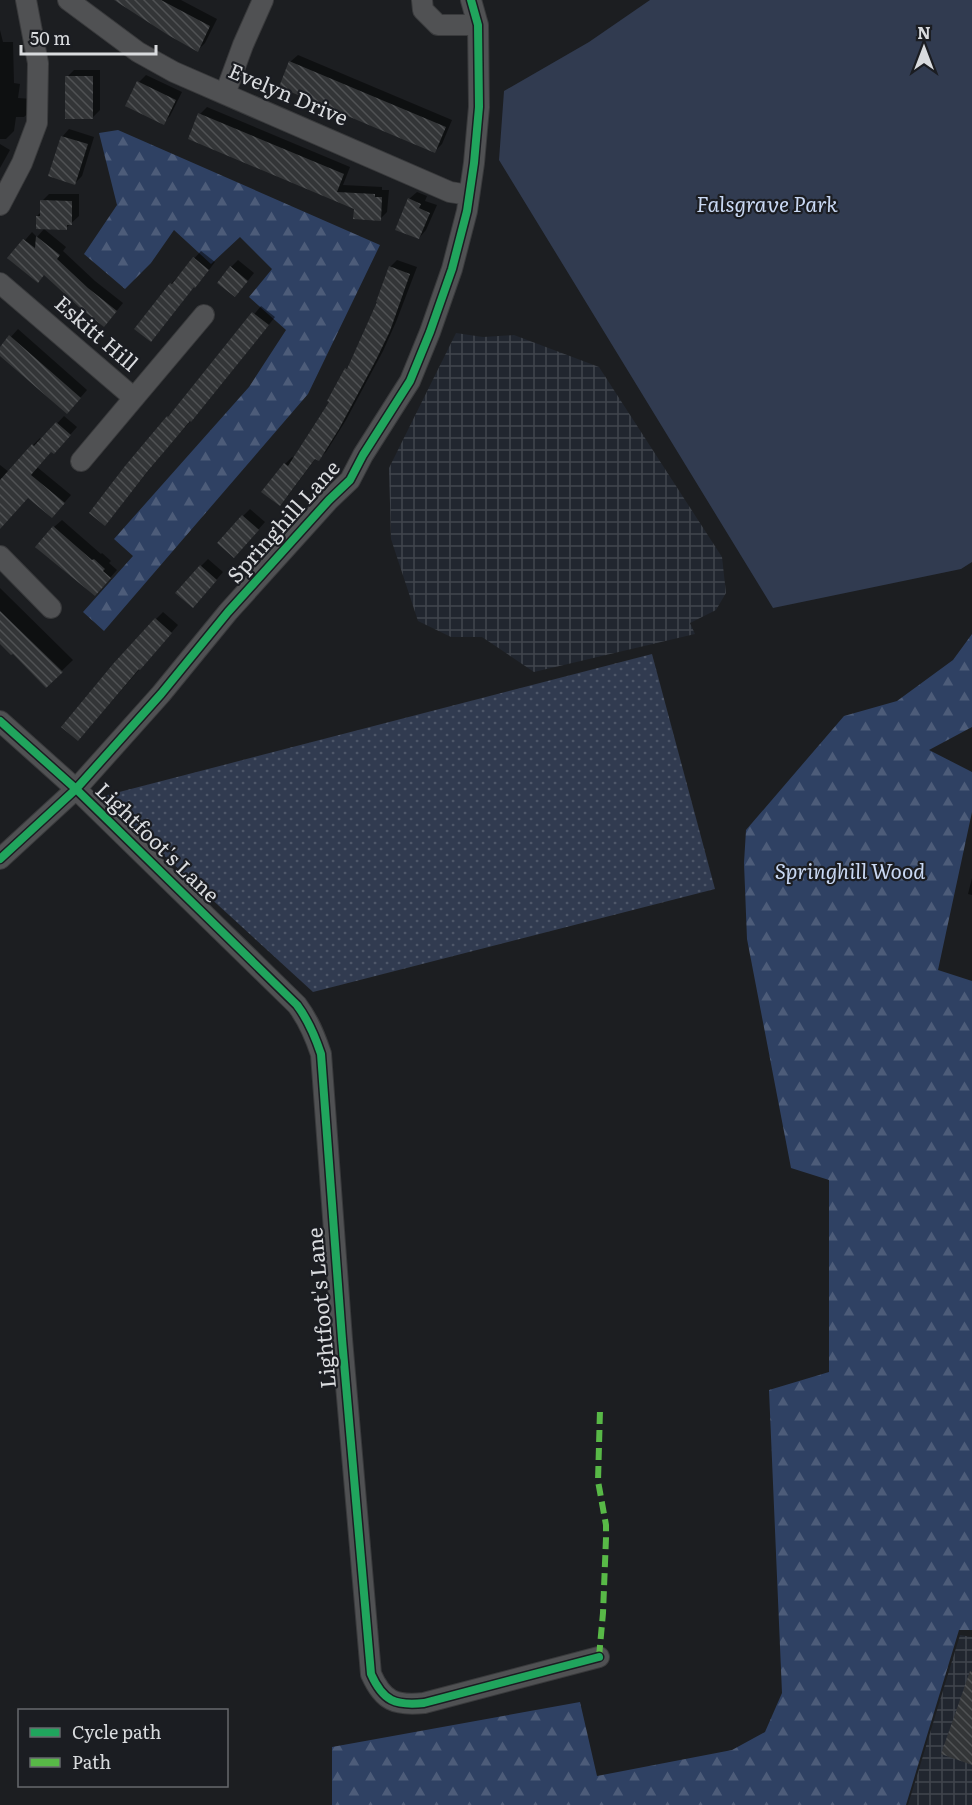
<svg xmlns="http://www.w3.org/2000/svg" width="972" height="1805" font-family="Literata,serif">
<defs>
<pattern id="industrial-grid" width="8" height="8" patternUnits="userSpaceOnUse" patternTransform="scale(1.5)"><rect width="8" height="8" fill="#21262f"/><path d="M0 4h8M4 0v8" fill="none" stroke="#41454d"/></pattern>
<pattern id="forest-firs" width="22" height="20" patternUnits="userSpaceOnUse" patternTransform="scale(1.5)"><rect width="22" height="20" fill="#2f4163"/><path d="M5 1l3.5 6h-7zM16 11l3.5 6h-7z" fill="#4d5c79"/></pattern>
<pattern id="garden-dots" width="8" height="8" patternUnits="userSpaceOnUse" patternTransform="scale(1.5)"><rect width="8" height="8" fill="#313b50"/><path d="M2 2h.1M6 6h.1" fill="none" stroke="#4e5769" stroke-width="1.8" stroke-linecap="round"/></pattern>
<pattern id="building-back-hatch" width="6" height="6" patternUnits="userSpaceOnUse" patternTransform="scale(1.5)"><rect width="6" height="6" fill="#333537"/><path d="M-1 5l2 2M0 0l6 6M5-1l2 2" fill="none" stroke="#505254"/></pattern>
</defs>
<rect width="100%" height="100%" fill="#1c1e21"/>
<!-- industrial -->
<path fill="url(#industrial-grid)" d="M456 333 483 337 514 335 599 367 722 557 726 593 716 610 690 623 695 634 534 672 482 637H451L418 621 391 539 389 468Z
M960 1635 972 1637V1805H908Z"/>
<!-- forest -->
<path fill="url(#forest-firs)" d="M118 130 380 245 308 394 104 631 83 612 133 556 114 539 249 387 286 330 249 297 272 269 240 237 211 264 174 230 151 263 125 289 84 254 117 205 99 133Z
M972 634V727L929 750 972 772V812L938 970 972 981V1630H959L906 1805H332V1747L580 1702 597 1776 732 1750 765 1732 782 1693 769 1390 829 1372V1180L791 1168 747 939 744 863 746 830 844 716 897 701 953 660Z"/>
<!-- park -->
<path fill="#313b50" d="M650 0H972V562L961 569 773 608 499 160 504 91 589 42Z"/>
<!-- garden -->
<path fill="url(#garden-dots)" d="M652 654 715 889 313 992 100 797Z"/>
<!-- shadow -->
<path fill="#0007" d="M117 0H181L217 19 205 43 198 50Z
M0 30 3 42H13L14 83 20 84 18 98 33 99V109L24 117H16L14 131 6 139H0Z
M298 55 452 120 442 144 435 151 290 62Z
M74 70H100V110L93 117 67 77Z
M146 75 182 92 170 116 163 123 139 82Z
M207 107 350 167 343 185 382 187V190H389L387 212 380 219 355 208 200 114Z
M69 129 94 137 82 176 75 183 62 137Z
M0 144 10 150 0 168Z
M417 192 427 196 425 201 437 205 426 230 419 238 409 199Z
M49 194H79V216L66 228 37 216 41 212 42 201Z
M44 229 66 247 63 251 95 281 123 303 111 318 45 273 10 258 32 232 37 237Z
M201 251 215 262 202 279 195 286 171 284Z
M238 260 254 273 242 288 231 267Z
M397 260 417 267 396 322 383 351 346 420 326 452 318 459 316 458 287 497 285 464 292 457 295 459 331 401 346 369 350 366 379 301 390 267Z
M261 306 275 317 198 413 169 445 112 516 176 410Z
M18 329 87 390 74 405 0 354V349Z
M64 416 77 427 61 445 52 450 37 467 71 495 59 509 28 496 0 519V465L9 472 33 445 40 438 42 440Z
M250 509 265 522 241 549 243 516Z
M62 520 101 554 102 553 111 561 109 563 117 570 102 587 54 527Z
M208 559 223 572 200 599 201 566Z
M0 588 73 660 46 686 0 640Z
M163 612 178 625 85 732 156 619Z
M972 878V895L968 894Z"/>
<!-- building -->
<path fill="url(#building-back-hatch)" d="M114 0H161L210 26 198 52 168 35Z
M289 61 446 127 435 153 279 87Z
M65 76H93V119H65Z
M137 81 176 100 164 125 125 106Z
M198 113 344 174 337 192 375 194V197H382L381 221 353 219 354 209 188 139Z
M61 136 88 144 75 185 48 176Z
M408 198 421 204 419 208 430 213 419 239 395 230Z
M40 200 72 201V225H67V230L36 229V216H40Z
M36 236 60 255 57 259 88 288 117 311 104 327 79 307 44 275 38 283 7 258 23 239 35 248Z
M193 257 209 270 195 288 194 287 151 342 134 329 170 283 172 284Z
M230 266 248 281 235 297 217 283Z
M389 266 410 274 390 331 376 360 339 429 319 461 315 459 280 506 261 492 284 463 288 466 329 402 327 401 345 368 347 369 377 302H376Z
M252 312 269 325 191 422 190 421 147 472 105 526 89 513 125 466 167 416 168 417Z
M9 335 81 398 67 414 0 356V347Z
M56 422 71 435 54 454 51 452 31 475 65 503 52 518 28 498 0 529V480L32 444 34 446Z
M242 515 259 530 234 558 217 543Z
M53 526 92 560 94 559 105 569 103 571 111 578 95 596 35 547Z
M200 565 217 580 193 608 175 593Z
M0 611 63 672 46 688 13 654 11 655 0 644Z
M155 618 172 633 140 670 139 669 78 741 61 727 113 664Z
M970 1671 972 1672V1765L941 1754Z"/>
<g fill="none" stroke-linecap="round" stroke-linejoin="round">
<!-- minor casing -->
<g stroke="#393a3c" stroke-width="22">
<path id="minor" d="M68 0 138 52 174 72 450 192 469 195
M422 0 423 10 438 25H478
M225 94 243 45 263 0
M0 205 22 163 37 123 38 63 26 0
M0 283 134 398 204 315
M81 461 134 398
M0 556 51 608
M0 721 76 789 161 694 228 612 329 500 350 480 363 455 410 381 430 332 452 269 467 211 474 163 479 107 478 25 471 0
M0 859 76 789 297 1005C309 1021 315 1036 321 1054L342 1339 371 1674C383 1701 395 1706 424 1703L599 1657"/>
</g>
<!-- minor -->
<use href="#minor" stroke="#505153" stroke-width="20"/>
<!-- quiet -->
<path stroke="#58b947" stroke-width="6" stroke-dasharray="12 6" stroke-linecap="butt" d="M599 1657 603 1613 606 1538V1525L598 1481 600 1410"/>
<!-- cycleway casing -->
<g stroke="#1b1d22" stroke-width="11">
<path id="cycleway" d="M0 721 76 789 161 694 228 612 329 500 350 480 363 455 410 381 430 332 452 269 467 211 474 163 479 107 478 25 471 0
M0 859 76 789 297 1005C309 1021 315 1036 321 1054L342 1339 371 1674C383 1701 395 1706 424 1703L599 1657"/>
</g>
<!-- cycleway -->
<use href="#cycleway" stroke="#20a55d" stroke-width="8"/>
</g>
<g text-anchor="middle" stroke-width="4.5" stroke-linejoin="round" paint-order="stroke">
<!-- street labels -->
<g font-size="21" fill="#d9dbde" stroke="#1b1d22">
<text transform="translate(288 95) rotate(23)" y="7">Evelyn Drive</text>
<text transform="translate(96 334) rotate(41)" y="7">Eskitt Hill</text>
<text transform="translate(284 522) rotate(-48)" y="7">Springhill Lane</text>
<text transform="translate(157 843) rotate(44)" y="7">Lightfoot's Lane</text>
<text transform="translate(322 1308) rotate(-95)" y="7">Lightfoot's Lane</text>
</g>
<!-- park labels -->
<g font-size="21" font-style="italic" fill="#c9d8f3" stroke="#1b1d22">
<text x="767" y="212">Falsgrave Park</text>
<text x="850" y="879">Springhill Wood</text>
</g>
</g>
<!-- legend -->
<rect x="18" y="1709" width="210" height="78" fill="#1b1d22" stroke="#67696d" stroke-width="1.5"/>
<rect x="30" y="1728" width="30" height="9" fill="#20a55d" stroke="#67696d" stroke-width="1.5"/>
<text x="72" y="1739" font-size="18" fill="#d9dbde">Cycle path</text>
<rect x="30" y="1758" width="30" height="9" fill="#58b947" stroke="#67696d" stroke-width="1.5"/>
<text x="72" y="1769" font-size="18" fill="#d9dbde">Path</text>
<!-- north arrow -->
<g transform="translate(924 48)" stroke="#1b1d22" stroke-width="4.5" paint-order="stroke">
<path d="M0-4.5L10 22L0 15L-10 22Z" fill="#d9dbde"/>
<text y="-9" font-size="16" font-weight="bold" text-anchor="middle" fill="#d9dbde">N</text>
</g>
<!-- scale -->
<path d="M21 45v9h135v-9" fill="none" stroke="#d9dbde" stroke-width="3"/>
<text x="30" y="45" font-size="18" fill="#d9dbde" stroke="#1b1d22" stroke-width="4.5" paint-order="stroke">50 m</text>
</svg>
